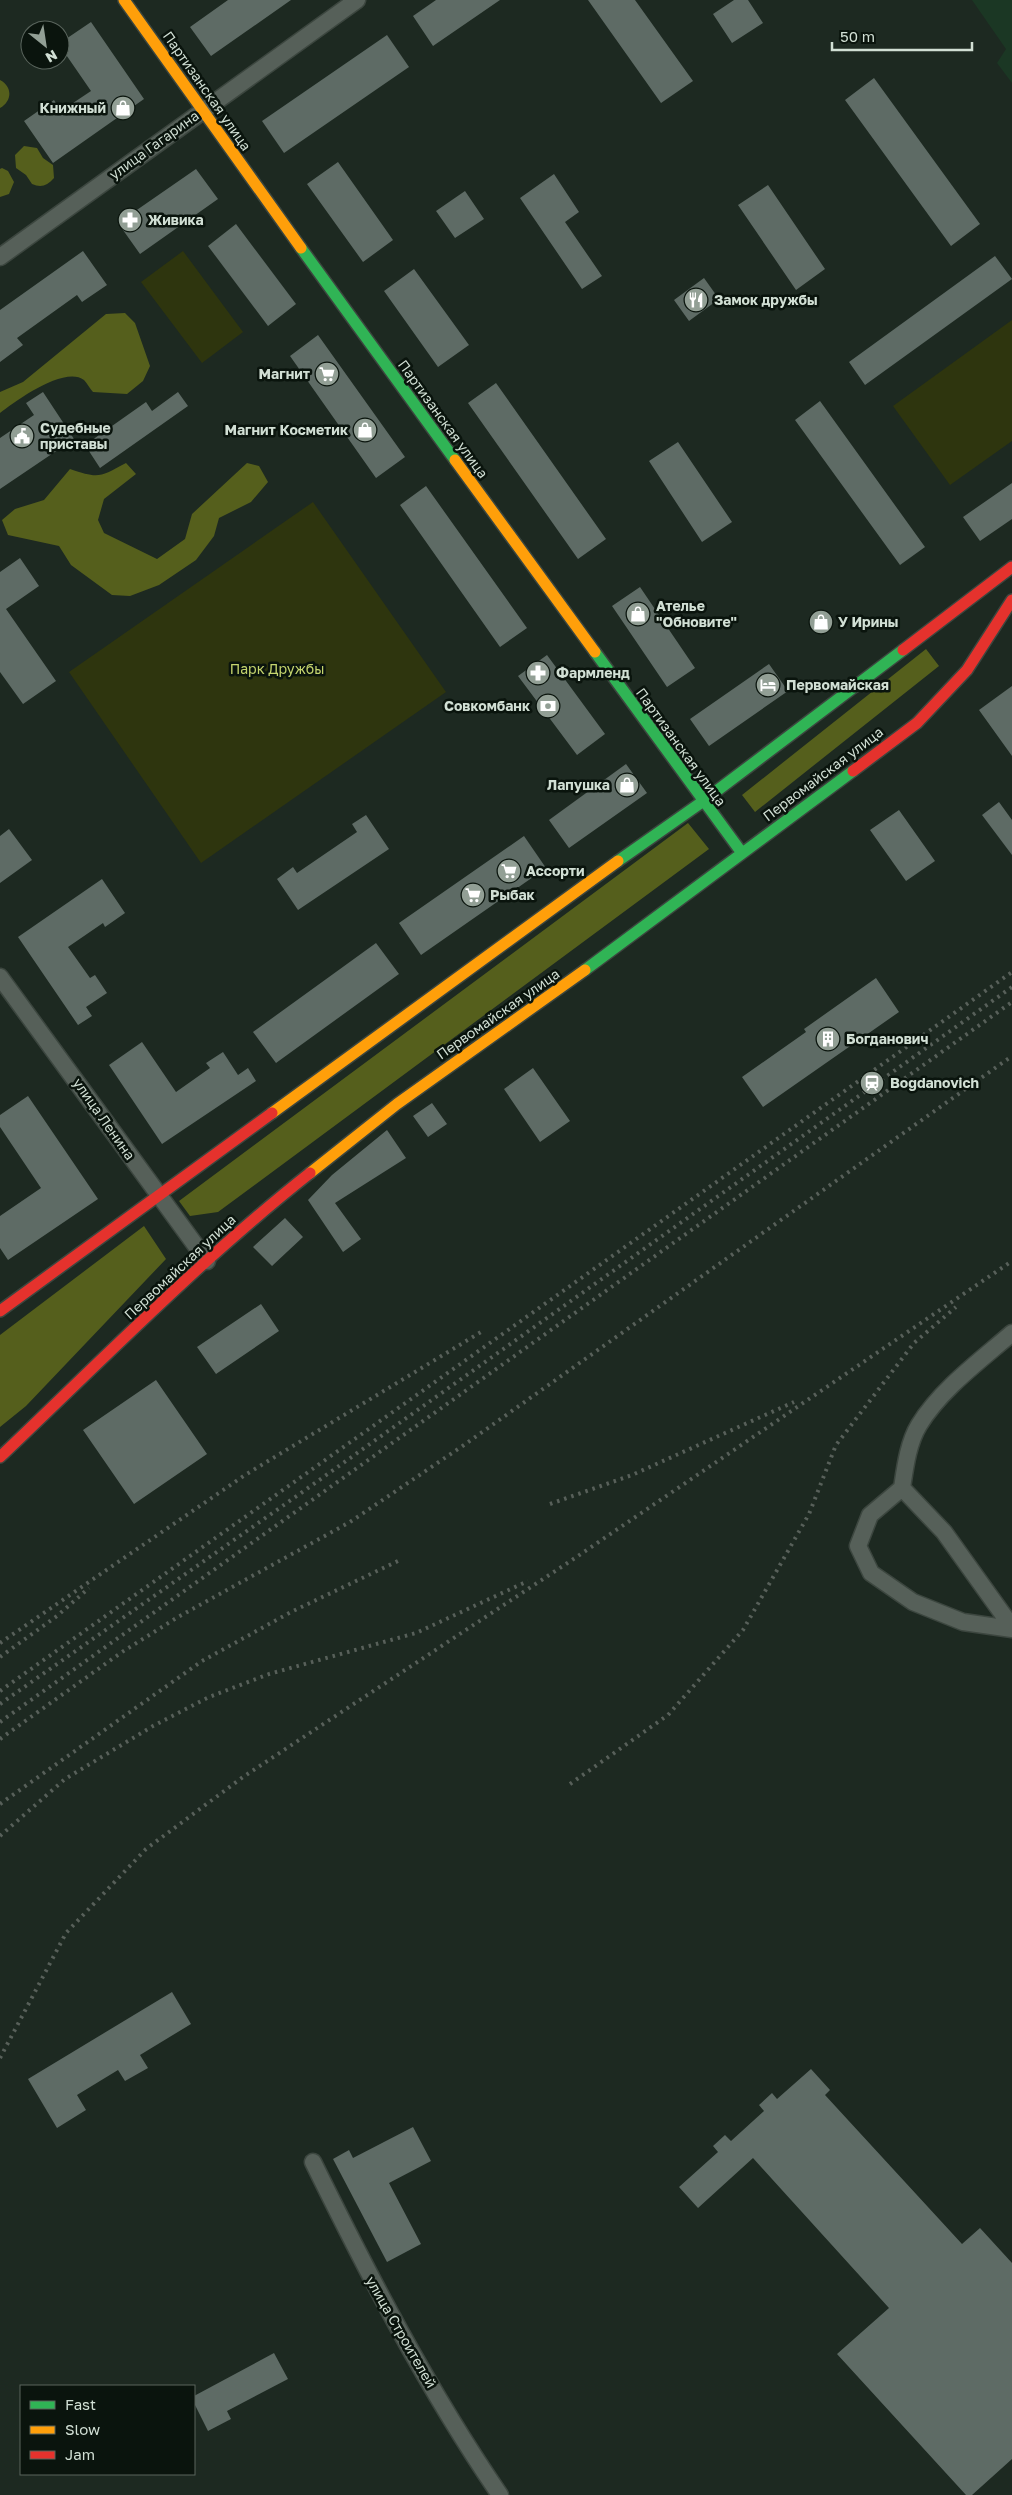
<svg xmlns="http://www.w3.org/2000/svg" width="1012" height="2495" font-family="'Golos Text',sans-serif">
<rect width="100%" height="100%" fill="#1d2921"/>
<!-- built -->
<path fill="#1b3724" d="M972 0H1012V83L997 63 1006 49Z"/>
<!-- green -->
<path fill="#2e350e" d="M183 251 243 332 202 363 141 282Z
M1012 320V441L950 485 893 406Z
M313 502 446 692 201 863 69 672Z"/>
<!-- forest -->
<path fill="#555f1c" d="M0 80C13 87 12 101 0 108Z
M24 146 37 148 43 158 53 165 54 178C47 186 41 188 32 184L26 175 16 168 15 155Z
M2 168 8 171 14 182 9 194 0 197V169Z
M125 313 135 323 150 366 143 381 127 394 93 392C90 389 87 383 84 380 65 365 15 401 0 413V392L23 382 106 314Z
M126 463 136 474 104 499 98 520 104 533 157 559 185 539 192 514 247 463 259 466 268 482 251 502 219 518 214 536 196 560 159 585 130 596 112 595 71 565 59 546 8 535 2 520 15 509 44 500 70 469C99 479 100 477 126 463Z
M926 649 939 666 755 812 742 795Z
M688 823 709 849 218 1212 190 1216 179 1201Z
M144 1226 166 1259 26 1406 0 1427V1335Z"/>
<!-- building -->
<path fill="#5e6b65" d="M228 0H291L211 56 190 27Z
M436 0H500L433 46 413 16Z
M588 0H635L693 81 661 103Z
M734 0H748L763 23 732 43 713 14Z
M91 22 144 99 53 163 24 121 54 100 61 111 91 91 60 46V43Z
M387 35 409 67 284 153 262 121Z
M874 78 980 224 951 246 845 100Z
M338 162 393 240 363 262 307 184Z
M196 169 218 199 140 254 118 223Z
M554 174 579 212 565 222 602 276 582 289 520 198Z
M768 185 825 269 796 290 738 205Z
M465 191 484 219 455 238 436 211Z
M236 224 296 304 268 326 208 246Z
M83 251 107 285 82 302 77 295 17 338 23 345 0 362V310Z
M995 256 1012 279 865 385 849 362Z
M414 269 469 345 438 367 384 291Z
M704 278 719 299 689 321 674 300Z
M318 335 405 457 376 478 290 356Z
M496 383 606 539 578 559 468 403Z
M43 392 74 439 0 489V438L34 415 26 403Z
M178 392 188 406 100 468 85 445 146 402 152 411Z
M820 401 925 547 900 565 795 420Z
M678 442 732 522 702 542 649 461Z
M1012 483V519L980 541 963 517Z
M426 486 527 628 500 647 400 505Z
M20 558 39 586 6 609 56 681 23 704 0 672V572Z
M640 587 695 668 667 687 612 606Z
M547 655 605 734 577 755 518 676Z
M769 664 788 691 709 746 690 719Z
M1012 686V756L979 710Z
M626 764 647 793 569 848 549 820Z
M999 802 1012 820V855L982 815Z
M899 810 935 861 906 881 870 830Z
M366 815 389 849 298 910 277 879 293 867 297 873 357 832 352 824Z
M9 829 32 860 0 883V836Z
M524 836 546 868 421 955 399 923Z
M102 879 125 913 105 927 103 923 68 947 90 978 95 975 107 993 86 1007 92 1016 78 1025 18 937Z
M376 943 399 974 276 1063 253 1032Z
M876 978 899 1012 763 1107 742 1077 806 1032 804 1029Z
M142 1042 176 1092 210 1068 206 1063 223 1052 238 1075 248 1068 256 1081 162 1144 109 1065Z
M533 1068 570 1121 540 1142 504 1089Z
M28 1096 98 1199 8 1260 0 1248V1216L41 1188 0 1127V1115Z
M432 1103 447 1124 428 1137 413 1116Z
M387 1130 406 1158 335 1203 361 1239 343 1252 308 1200 332 1175Z
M285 1218 303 1237 272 1266 253 1247Z
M261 1304 279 1331 216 1374 197 1347Z
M156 1380 207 1454 134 1504 83 1430Z
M172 1992 191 2024 140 2055 148 2068 125 2081 118 2070 77 2095 86 2110 57 2128 28 2079Z
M811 2069 830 2090 825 2095 962 2244 980 2228 1012 2263V2459L972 2495H966L837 2354 889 2308 753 2158 698 2208 679 2187 718 2152 713 2146 725 2135 731 2141 764 2111 759 2105 772 2093 777 2099Z
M413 2127 431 2161 389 2183 421 2244 387 2262 333 2159 349 2150 353 2158Z
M274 2353 288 2379 227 2411 231 2419 208 2431 194 2403V2396Z"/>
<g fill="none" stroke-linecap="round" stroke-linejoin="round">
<!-- street casing -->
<g stroke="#3c463f" stroke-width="19">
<path id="street" d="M0 257 357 0
M0 977 207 1261
M1012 1333C981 1360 941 1389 919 1425 908 1443 905 1468 902 1488L944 1532 1012 1627
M902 1488 870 1515 858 1546 871 1573 913 1602 963 1622 1012 1629
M313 2162C369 2276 428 2390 500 2495"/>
</g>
<!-- fast casing -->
<g stroke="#3c463f" stroke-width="14">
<path id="fast" d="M301 248 455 460
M595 652 742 853
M618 861 702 802 903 650
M585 970 853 771"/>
</g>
<!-- slow casing -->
<g stroke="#3c463f" stroke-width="14">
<path id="slow" d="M124 0 301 248
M455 460 595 652
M272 1113 618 861
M310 1173 397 1104 585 970"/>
</g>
<!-- jam casing -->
<g stroke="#3c463f" stroke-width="14">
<path id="jam" d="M903 650 1012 567
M853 771 917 723 967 670 1012 600
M0 1311 272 1113
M0 1457C101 1361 200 1260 310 1173"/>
</g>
<!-- street -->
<use href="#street" stroke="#566059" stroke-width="16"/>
<!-- fast -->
<use href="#fast" stroke="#30b455" stroke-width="11"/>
<!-- slow -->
<use href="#slow" stroke="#ff9f0a" stroke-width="11"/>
<!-- jam -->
<use href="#jam" stroke="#e5322d" stroke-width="11"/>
<!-- rail -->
<path stroke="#58605a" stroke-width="4" stroke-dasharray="2.5 5" stroke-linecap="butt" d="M550 1504 632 1475 794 1402
M0 1643 245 1475 481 1332
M0 1657 57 1616 89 1588
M0 1691 1012 972
M0 1704 301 1493 1012 987
M0 1722 1012 1002
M0 1739 122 1652 178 1617 350 1522 464 1445 1012 1056
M570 1784 668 1715 743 1630 809 1514 836 1445 914 1343 956 1307
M0 1804 202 1661 291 1612 398 1561
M0 1836 65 1779 153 1726 209 1697 269 1674 416 1633 528 1581
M0 2058 66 1933 146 1849 243 1777 578 1556 1012 1261"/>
</g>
<!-- icons -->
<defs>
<g id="shop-disc" transform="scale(1.25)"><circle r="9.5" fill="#929f95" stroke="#0a140d"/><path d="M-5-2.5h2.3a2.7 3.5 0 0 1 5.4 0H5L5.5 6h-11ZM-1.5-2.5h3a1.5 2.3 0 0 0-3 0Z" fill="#fff"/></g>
<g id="pharmacy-disc" transform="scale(1.25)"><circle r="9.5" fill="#929f95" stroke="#0a140d"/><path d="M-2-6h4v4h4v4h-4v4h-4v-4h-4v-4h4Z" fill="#fff"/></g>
<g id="restaurant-disc" transform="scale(1.25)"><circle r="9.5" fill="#929f95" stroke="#0a140d"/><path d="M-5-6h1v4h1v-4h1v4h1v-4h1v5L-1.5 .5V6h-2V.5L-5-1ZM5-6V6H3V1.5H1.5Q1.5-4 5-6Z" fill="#fff"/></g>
<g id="supermarket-disc" transform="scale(1.25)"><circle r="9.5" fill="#929f95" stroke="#0a140d"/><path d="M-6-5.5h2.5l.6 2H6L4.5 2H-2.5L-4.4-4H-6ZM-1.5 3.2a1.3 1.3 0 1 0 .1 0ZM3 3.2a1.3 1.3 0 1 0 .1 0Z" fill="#fff"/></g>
<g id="civic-disc" transform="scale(1.25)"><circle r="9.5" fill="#929f95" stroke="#0a140d"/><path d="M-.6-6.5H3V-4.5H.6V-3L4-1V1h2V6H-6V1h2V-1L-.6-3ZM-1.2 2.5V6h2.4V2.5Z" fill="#fff"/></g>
<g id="hotel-disc" transform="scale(1.25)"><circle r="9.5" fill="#929f95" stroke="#0a140d"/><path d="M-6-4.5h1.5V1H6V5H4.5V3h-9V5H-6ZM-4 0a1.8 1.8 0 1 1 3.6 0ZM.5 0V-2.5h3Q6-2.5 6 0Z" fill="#fff"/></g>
<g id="bank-disc" transform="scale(1.25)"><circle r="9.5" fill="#929f95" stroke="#0a140d"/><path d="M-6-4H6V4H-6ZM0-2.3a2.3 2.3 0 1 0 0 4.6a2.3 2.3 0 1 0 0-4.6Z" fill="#fff"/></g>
<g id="building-disc" transform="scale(1.25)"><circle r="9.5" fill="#929f95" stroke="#0a140d"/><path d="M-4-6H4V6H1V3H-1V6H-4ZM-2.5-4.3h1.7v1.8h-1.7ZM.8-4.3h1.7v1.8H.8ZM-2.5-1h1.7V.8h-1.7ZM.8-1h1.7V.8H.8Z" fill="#fff"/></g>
<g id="station-disc" transform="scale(1.25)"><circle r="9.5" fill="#929f95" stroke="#0a140d"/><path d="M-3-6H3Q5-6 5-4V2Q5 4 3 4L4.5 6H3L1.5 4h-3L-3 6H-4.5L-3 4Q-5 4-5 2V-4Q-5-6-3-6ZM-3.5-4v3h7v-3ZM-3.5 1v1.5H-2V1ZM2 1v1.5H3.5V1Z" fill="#fff"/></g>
</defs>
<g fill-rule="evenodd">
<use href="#shop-disc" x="123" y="108"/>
<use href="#pharmacy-disc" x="130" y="220"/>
<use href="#restaurant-disc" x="696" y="300"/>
<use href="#supermarket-disc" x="327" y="374"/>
<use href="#shop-disc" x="365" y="430"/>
<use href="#civic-disc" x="22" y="436"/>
<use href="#shop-disc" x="638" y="614"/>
<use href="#shop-disc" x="821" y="622"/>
<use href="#pharmacy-disc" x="538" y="673"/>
<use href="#hotel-disc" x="768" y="685"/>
<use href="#bank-disc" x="548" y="706"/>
<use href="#shop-disc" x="627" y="785"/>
<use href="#supermarket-disc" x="509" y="871"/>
<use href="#supermarket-disc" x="473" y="895"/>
<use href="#building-disc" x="828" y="1039"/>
<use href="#station-disc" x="872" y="1083"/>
</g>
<g text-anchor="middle" stroke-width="5" stroke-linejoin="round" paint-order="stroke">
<!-- street labels -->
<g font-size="14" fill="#d1dfd4" stroke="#0a140d">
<text transform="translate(207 91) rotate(55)" y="5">Партизанская улица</text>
<text transform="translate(154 145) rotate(-36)" y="5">улица Гагарина</text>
<text transform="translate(443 419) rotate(54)" y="5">Партизанская улица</text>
<text transform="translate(681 747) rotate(54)" y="5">Партизанская улица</text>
<text transform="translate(823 774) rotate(-37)" y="5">Первомайская улица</text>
<text transform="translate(498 1014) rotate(-35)" y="5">Первомайская улица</text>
<text transform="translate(104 1119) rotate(55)" y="5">улица Ленина</text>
<text transform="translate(180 1267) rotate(-43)" y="5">Первомайская улица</text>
<text transform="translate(401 2332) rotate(60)" y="5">улица Строителей</text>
</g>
<!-- poi labels -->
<g font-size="14" font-weight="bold" fill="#d1dfd4" stroke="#0a140d" text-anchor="start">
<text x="106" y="113" text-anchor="end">Книжный</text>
<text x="148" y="225">Живика</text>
<text x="714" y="305">Замок дружбы</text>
<text x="310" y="379" text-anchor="end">Магнит</text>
<text x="40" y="433">Судебные<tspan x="40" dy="16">приставы</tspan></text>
<text x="348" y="435" text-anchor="end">Магнит Косметик</text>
<text x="656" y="611">Ателье<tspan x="656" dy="16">"Обновите"</tspan></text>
<text x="838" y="627">У Ирины</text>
<text x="556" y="678">Фармленд</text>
<text x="786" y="690">Первомайская</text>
<text x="530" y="711" text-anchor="end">Совкомбанк</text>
<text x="610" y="790" text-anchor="end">Лапушка</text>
<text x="526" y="876">Ассорти</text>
<text x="490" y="900">Рыбак</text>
<text x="846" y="1044">Богданович</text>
<text x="890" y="1088">Bogdanovich</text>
</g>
<!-- park labels -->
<g font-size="14" fill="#c5d56e" stroke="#0a140d">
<text x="277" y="674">Парк Дружбы</text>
</g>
</g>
<!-- legend -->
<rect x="20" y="2385" width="175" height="90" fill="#0a140d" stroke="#5a655d"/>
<rect x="30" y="2401" width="25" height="8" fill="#30b455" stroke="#5a655d"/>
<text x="65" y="2410" font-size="15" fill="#d1dfd4">Fast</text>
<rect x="30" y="2426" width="25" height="8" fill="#ff9f0a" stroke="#5a655d"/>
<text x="65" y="2435" font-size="15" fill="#d1dfd4">Slow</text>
<rect x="30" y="2451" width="25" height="8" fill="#e5322d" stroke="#5a655d"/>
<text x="65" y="2460" font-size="15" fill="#d1dfd4">Jam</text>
<!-- north arrow -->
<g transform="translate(45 45) rotate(150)"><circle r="24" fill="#0a140d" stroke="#5a655d"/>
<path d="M0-4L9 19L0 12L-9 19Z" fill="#929f95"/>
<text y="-8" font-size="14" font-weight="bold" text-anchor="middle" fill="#d1dfd4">N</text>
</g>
<!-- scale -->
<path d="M832 42v8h140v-8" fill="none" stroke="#d1dfd4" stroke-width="2.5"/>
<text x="840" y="42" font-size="15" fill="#d1dfd4" stroke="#0a140d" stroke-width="4" paint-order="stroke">50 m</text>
</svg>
